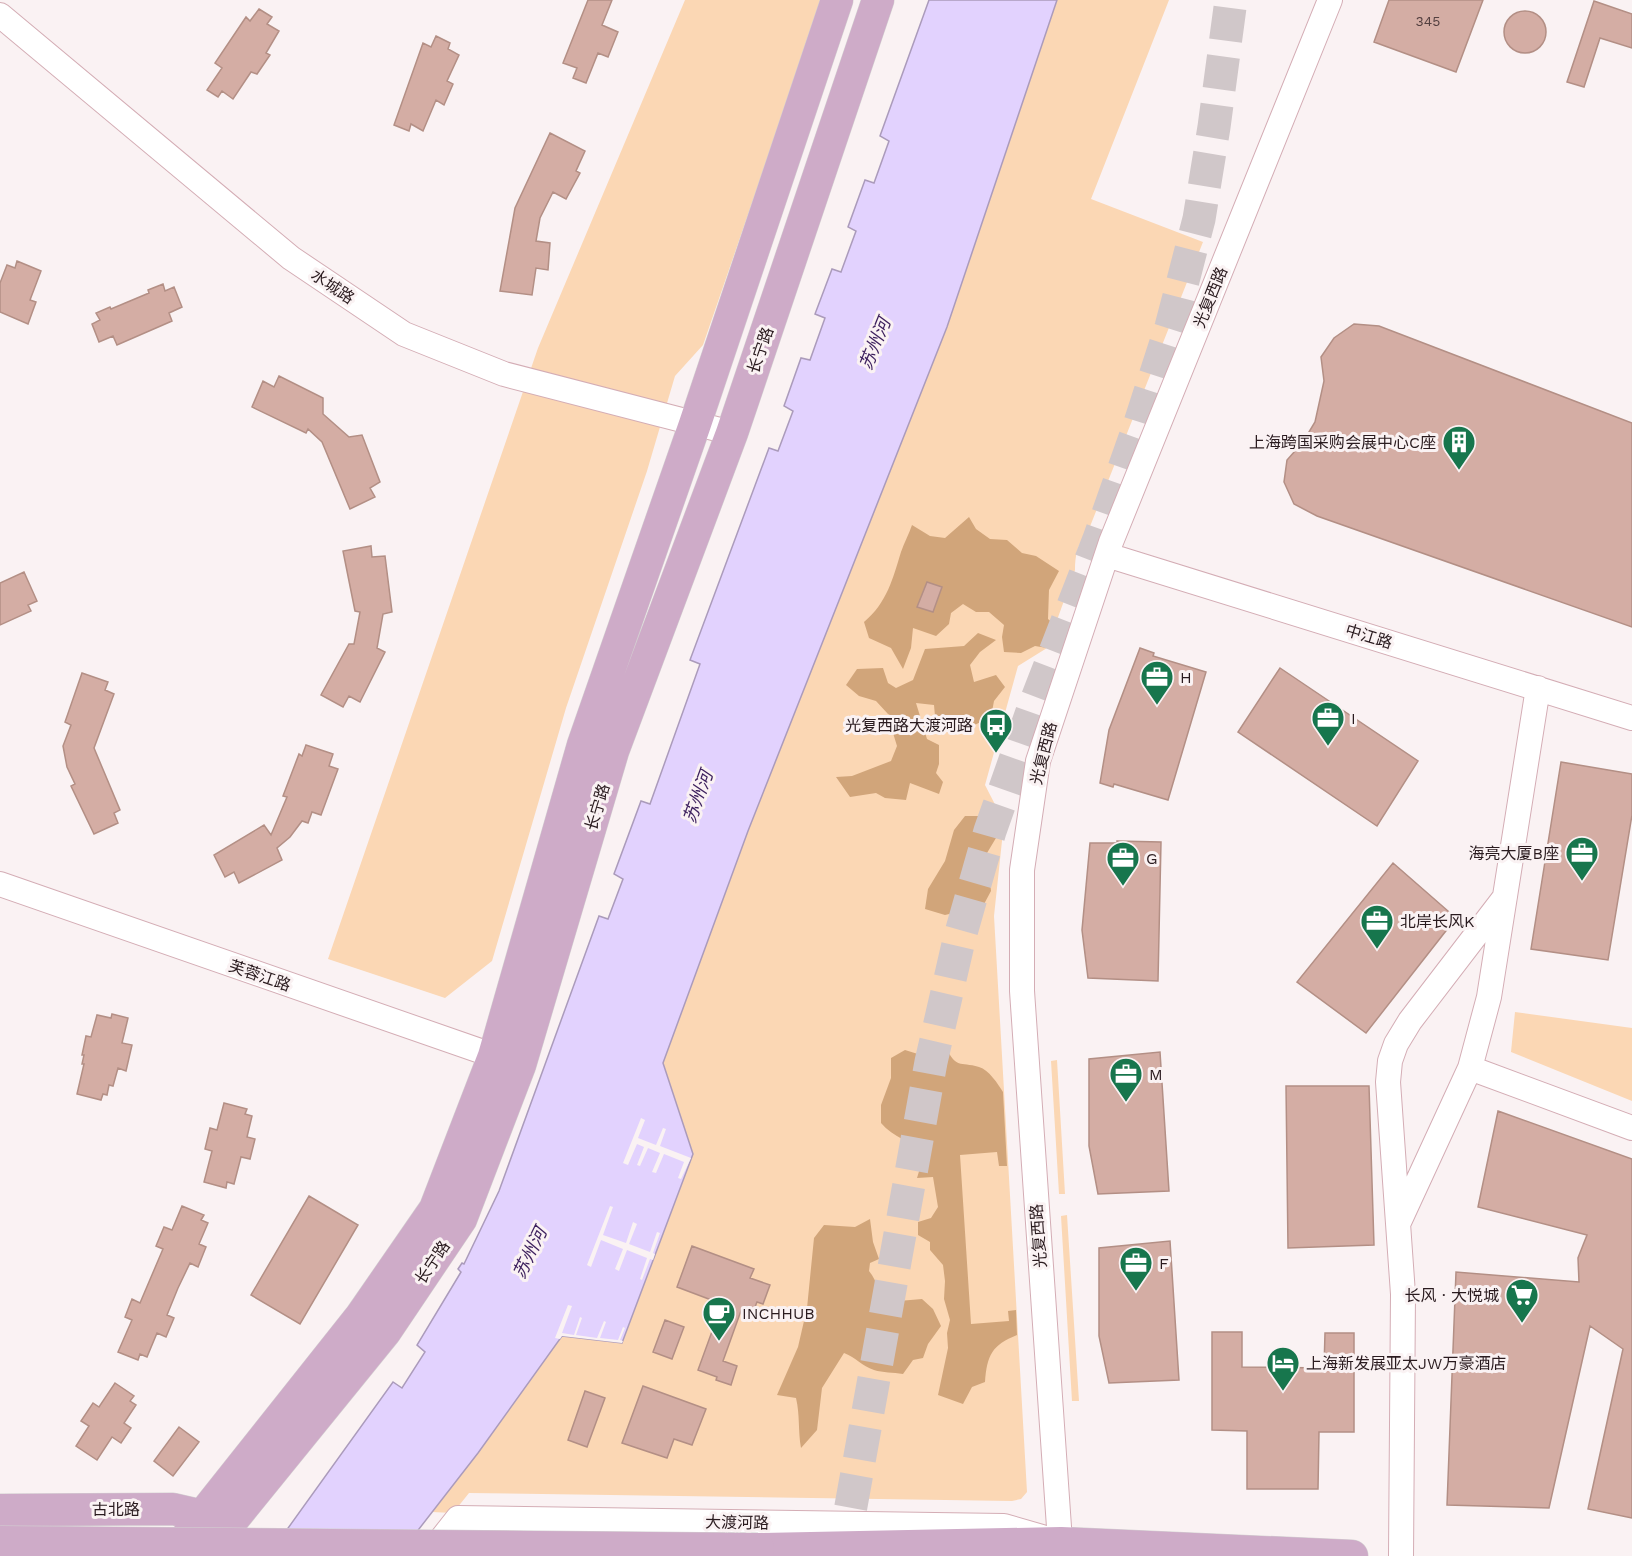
<svg xmlns="http://www.w3.org/2000/svg" width="1632" height="1556" font-family="'Work Sans','Noto Sans SC',sans-serif">
<rect width="100%" height="100%" fill="#faf2f3"/>
<!-- green -->
<path fill="#fbd7b4" d="M685 0H822L703 345 675 376 647 471 566 708 492 961 445 998 328 959 538 348Z
M1057 0H1169L1091 199 1203 242 1087 534C1077 543 1075 557 1075 570L1047 648 1018 666 985 785 1004 822 994 916 1027 1492 1021 1499 1012 1501 469 1493 453 1513 432 1512 497 1427 562 1336 622 1343 693 1154 663 1063 748 831 947 327Z
M1515 1012 1632 1028V1101L1511 1052Z
M1057 1060 1065 1194H1059L1051 1061Z
M1067 1215 1079 1401H1072L1061 1216Z"/>
<!-- forest -->
<path fill="#d1a57a" d="M969 517 976 529 990 539 1007 540 1022 553 1036 556 1059 571 1049 590 1048 619 1055 625 1047 648 1035 646 1021 653 1004 652 1002 637 1004 625 989 612H976L963 604 951 613 949 624 936 636 913 628 911 648 903 669 891 648 869 638 864 622C887 603 893 578 901 552 904 543 909 534 912 525L930 536 945 538Z
M978 633 996 640 980 652 970 665 974 682 996 675 1005 687 994 701 991 717 954 735 936 727 934 705 916 703 927 739 939 745V764L936 773 943 782 939 794 910 783 906 800 885 798 876 793 850 797 836 777 852 776 891 761 897 746 893 733 894 717 888 714 876 701 859 696 846 685 857 669 883 668 888 683 896 688 913 680 925 649 964 646Z
M965 816H987L997 828 996 838 987 853 991 891 983 906 945 915 925 909 928 889 945 861 954 830Z
M931 1041 945 1046C957 1070 959 1061 979 1067 989 1070 998 1084 1003 1092L1007 1166H999L997 1152 960 1155 971 1324 1009 1321 1008 1311 1016 1310 1017 1335C992 1345 987 1355 985 1382L972 1387 963 1404 938 1395 948 1348 947 1333 950 1320 944 1299 945 1281 943 1265 930 1250V1242L918 1235V1222L931 1218 938 1207 933 1177 917 1178 920 1168 928 1153C912 1143 893 1137 881 1123V1105L891 1078V1058L905 1050 921 1055Z
M870 1219 873 1242 879 1259 870 1263 869 1271C878 1282 877 1291 887 1302L922 1299 933 1309 941 1326 928 1344 923 1358 913 1360 903 1374C893 1372 883 1373 874 1370 862 1366 855 1357 844 1353L822 1388 817 1430 801 1448C798 1431 800 1415 796 1398L777 1395 798 1347 807 1308 814 1238 824 1225 855 1227Z"/>
<!-- water -->
<path fill="#e2d2fe" stroke="#ab9bbb" stroke-width="1.5" d="M929 0H1057L947 327 748 831 663 1063 693 1154 622 1343 562 1336 478 1453 398 1556H268L393 1382 402 1388 425 1352 417 1345 461 1272 458 1269 462 1263 464 1264 499 1191 599 916 608 919 623 879 614 874 641 801 650 804 700 664 690 660 769 448 778 451 793 411 784 406 801 358 810 360 825 318 815 314 832 269 841 272 856 231 848 227 865 180 874 183 889 141 880 136Z"/>
<!-- pier -->
<path fill="#faf2f3" d="M641 1118 645 1120 638 1138 656 1145 663 1128 666 1129 660 1146 691 1158 681 1179 678 1178 684 1162 664 1154 656 1173 652 1172 660 1153 648 1148 640 1166 637 1165 644 1147 637 1144 628 1165 623 1163Z
M610 1206 613 1207 603 1235 626 1243 633 1222 637 1224 629 1244 650 1252 657 1232 660 1233 653 1253 655 1254 653 1260 650 1259 642 1280 640 1279 647 1258 627 1250 619 1271 615 1269 623 1249 601 1240 591 1267 587 1265Z
M568 1305 572 1306 562 1333 574 1335 580 1317 582 1318 576 1335 597 1338 604 1321 606 1322 600 1338 618 1340 623 1327 625 1328 620 1340 623 1341 622 1343 562 1336 560 1339 555 1338Z"/>
<!-- building -->
<path fill="#d4ada4" stroke="#b38f85" stroke-width="1.5" d="M588 0H612L602 25 618 32 608 57 598 53 586 83 573 78 577 68 563 63Z
M1389 0H1483L1456 72 1374 42Z
M1594 1 1632 14V48L1600 38 1584 87 1567 82Z
M259 9 272 17 267 24 279 31 266 53 270 55 257 74 251 72 233 99 222 91 218 97 207 90 222 68 215 63 246 17 250 21Z
M1504 32a21 21 0 1 1 42 0a21 21 0 1 1-42 0Z
M436 36 450 43 448 49 459 55 447 81 453 84 444 105 436 100 423 131 411 124 409 131 394 125 423 43 431 47Z
M550 133 585 151 576 171 580 173 566 199 553 192 540 218 536 241 550 243 548 270 536 268 532 295 500 291 515 208Z
M17 261 41 271 30 300 36 302 28 324 0 312V283L7 265 15 268Z
M163 284 165 291 174 287 182 307 169 313 172 321 117 345 113 336 99 342 92 324 100 320 96 313 110 307 111 309 149 293 148 290Z
M1354 324 1379 326 1632 423V627L1317 516 1294 504 1284 482 1287 460 1303 442 1315 422 1324 381 1321 357 1334 338Z
M279 376 323 398V414L349 437 362 435 380 482 370 488 375 497 350 509 322 442 308 429 306 433 252 407 263 381 274 387Z
M371 546 372 557 385 556 392 612 383 614 377 648 385 652 360 702 349 696 343 707 321 695 349 644H354L360 612 355 611 343 551Z
M24 572 37 601 28 605 31 611 0 625V583Z
M927 582 942 587 933 612 917 607Z
M1140 648 1154 653 1153 656 1206 672 1168 800 1114 784 1113 787 1100 783 1109 730Z
M1280 668 1418 761 1377 826 1238 732Z
M82 673 108 682 105 690 114 694 94 748 120 810 114 813 118 823 94 834 71 786 75 784 67 767 63 746 71 725 65 722Z
M306 745 333 754 329 766 338 769 321 815 312 812 308 823 302 821 290 837 277 848 282 860 239 883 234 872 225 877 214 855 264 825 271 835 287 797 283 796 299 754 302 756Z
M1561 762 1632 774V815L1608 960 1531 949Z
M1117 841 1161 842 1158 981 1088 978 1082 930 1090 843H1117Z
M1393 863 1456 918 1366 1033 1297 982Z
M112 1014 128 1018 122 1043 132 1045 126 1071 118 1068 113 1086 109 1085 107 1095 103 1094 101 1100 77 1094 84 1064H82L84 1055H82L86 1036 91 1037 97 1015 111 1018Z
M1160 1052 1169 1191 1098 1194 1089 1146V1059Z
M1286 1086H1369L1374 1245 1288 1248Z
M224 1103 247 1109 245 1114 252 1116 247 1137 255 1139 250 1159 241 1157 234 1184 227 1182 226 1188 204 1182 212 1151 205 1149 210 1128 217 1130Z
M1498 1111 1632 1159V1518L1588 1509 1623 1349 1590 1326 1549 1508 1447 1505 1456 1272 1579 1282 1578 1258 1587 1235 1478 1207Z
M309 1196 358 1225 300 1324 251 1295Z
M182 1206 204 1215 201 1220 208 1223 199 1244 206 1247 198 1267 190 1263 178 1288 167 1315 174 1318 166 1337 157 1333 147 1357 140 1354 138 1360 118 1352 132 1320 125 1317 132 1299 140 1303 163 1249 156 1246 164 1227 172 1230Z
M1170 1241 1179 1380 1109 1383 1099 1336V1248Z
M692 1246 754 1269 750 1278 770 1285 763 1304 757 1302 753 1312 742 1308 723 1361 737 1366 731 1385 716 1380 717 1377 698 1370 722 1304 677 1287Z
M665 1320 684 1327 672 1359 653 1352Z
M1212 1332H1242V1367L1324 1368 1325 1333H1354V1432H1319L1318 1489H1247V1431L1212 1430Z
M115 1383 134 1396 130 1401 136 1405 124 1423 131 1428 121 1443 112 1437 97 1460 76 1446 89 1426 81 1421 93 1403 99 1407Z
M643 1386 706 1409 692 1445 674 1439 667 1458 622 1443Z
M585 1391 605 1398 587 1447 568 1440Z
M179 1427 199 1442 173 1476 154 1461Z"/>
<g fill="none" stroke-linecap="round" stroke-linejoin="round">
<!-- highway-tunnel -->
<path stroke="#d0c7c9" stroke-width="33" stroke-dasharray="33 16" stroke-linecap="butt" d="M842 1556 931 1062 959 940 990 831 1033 709 1099 539 1138 429 1171 327 1199 219 1214 127 1231 0"/>
<!-- minor casing -->
<g stroke="#d4adb5" stroke-width="26">
<path id="minor" d="M0 15 291 258 404 334 504 374 732 433
M1107 555 1632 718
M0 884 509 1061
M1470 1068 1632 1128
M1399 1222 1470 1068 1489 997 1538 688
M428 1556 458 1518 1004 1526 1042 1537
M1061 1556 1022 991V870L1038 761 1111 542 1330 0
M1401 1556 1403 1294 1388 1082 1390 1061 1396 1044 1410 1021 1505 897"/>
</g>
<!-- major casing -->
<g stroke="#d4d1d2" stroke-width="33">
<path id="major" d="M0 1510 173 1509 221 1520
M758 1549 1061 1543 1352 1556
M173 1556 203 1515 361 1316 435 1209 494 1056 583 745 695 424 837 0
M208 1556 230 1523 385 1332 461 1219 520 1065 613 751 732 433 878 0"/>
</g>
<!-- minor -->
<use href="#minor" stroke="#fff" stroke-width="24"/>
<!-- major -->
<use href="#major" stroke="#ceabc8" stroke-width="32"/>
<!-- major-bridge casing -->
<g stroke="#d4d1d2" stroke-width="33" stroke-linecap="butt">
<path id="major-bridge" d="M0 1542 758 1549"/>
</g>
<!-- major-bridge -->
<use href="#major-bridge" stroke="#ceabc8" stroke-width="32"/>
</g>
<!-- icons -->
<defs>
<g id="building-pin" transform="scale(1.725)"><path d="M0 17L-7.5 6A9.5 9.5 0 1 1 7.5 6Z" fill="#17764d" stroke="#faf2f3"/><path d="M-4-6H4V6H1V3H-1V6H-4ZM-2.5-4.3h1.7v1.8h-1.7ZM.8-4.3h1.7v1.8H.8ZM-2.5-1h1.7V.8h-1.7ZM.8-1h1.7V.8H.8Z" fill="#fff"/></g>
<g id="office-pin" transform="scale(1.725)"><path d="M0 17L-7.5 6A9.5 9.5 0 1 1 7.5 6Z" fill="#17764d" stroke="#faf2f3"/><path d="M-6-3h4V-5.5h4V-3h4V5H-6ZM-1-4.5V-3h2v-1.5ZM-6 0V1H6V0Z" fill="#fff"/></g>
<g id="bus-pin" transform="scale(1.725)"><path d="M0 17L-7.5 6A9.5 9.5 0 1 1 7.5 6Z" fill="#17764d" stroke="#faf2f3"/><path d="M-5-6H5V4H4V6H2V4H-2V6H-4V4H-5ZM-3.5-4V0h7V-4ZM-3.5 1.2v1.5H-2V1.2ZM2 1.2v1.5H3.5V1.2Z" fill="#fff"/></g>
<g id="supermarket-pin" transform="scale(1.725)"><path d="M0 17L-7.5 6A9.5 9.5 0 1 1 7.5 6Z" fill="#17764d" stroke="#faf2f3"/><path d="M-6-5.5h2.5l.6 2H6L4.5 2H-2.5L-4.4-4H-6ZM-1.5 3.2a1.3 1.3 0 1 0 .1 0ZM3 3.2a1.3 1.3 0 1 0 .1 0Z" fill="#fff"/></g>
<g id="cafe-pin" transform="scale(1.725)"><path d="M0 17L-7.5 6A9.5 9.5 0 1 1 7.5 6Z" fill="#17764d" stroke="#faf2f3"/><path d="M-5.5-4.5H6V0H3Q3 3.5 0 3.5H-2.5Q-5.5 3.5-5.5 0ZM3-3.2v2h1.7v-2ZM-6 4.5H4V6H-6Z" fill="#fff"/></g>
<g id="hotel-pin" transform="scale(1.725)"><path d="M0 17L-7.5 6A9.5 9.5 0 1 1 7.5 6Z" fill="#17764d" stroke="#faf2f3"/><path d="M-6-4.5h1.5V1H6V5H4.5V3h-9V5H-6ZM-4 0a1.8 1.8 0 1 1 3.6 0ZM.5 0V-2.5h3Q6-2.5 6 0Z" fill="#fff"/></g>
</defs>
<g fill-rule="evenodd">
<use href="#building-pin" x="1459" y="442"/>
<use href="#office-pin" x="1157" y="677"/>
<use href="#office-pin" x="1328" y="718"/>
<use href="#bus-pin" x="996" y="725"/>
<use href="#office-pin" x="1582" y="853"/>
<use href="#office-pin" x="1123" y="858"/>
<use href="#office-pin" x="1377" y="921"/>
<use href="#office-pin" x="1126" y="1074"/>
<use href="#office-pin" x="1136" y="1263"/>
<use href="#supermarket-pin" x="1522" y="1295"/>
<use href="#cafe-pin" x="719" y="1313"/>
<use href="#hotel-pin" x="1283" y="1363"/>
</g>
<g text-anchor="middle" stroke-width="6" stroke-linejoin="round" paint-order="stroke">
<!-- number labels -->
<g font-size="14" fill="#544040">
<text x="1428" y="26">345</text>
</g>
<!-- street labels -->
<g font-size="16" fill="#2a1b1f" stroke="#faf2f3">
<text transform="translate(333 286) rotate(34)" y="6">水城路</text>
<text transform="translate(1210 297) rotate(-68)" y="6">光复西路</text>
<text transform="translate(760 350) rotate(-71)" y="6">长宁路</text>
<text transform="translate(1369 636) rotate(17)" y="6">中江路</text>
<text transform="translate(1043 753) rotate(-76)" y="6">光复西路</text>
<text transform="translate(597 807) rotate(-73)" y="6">长宁路</text>
<text transform="translate(260 975) rotate(19)" y="6">芙蓉江路</text>
<text transform="translate(1038 1236) rotate(-94)" y="6">光复西路</text>
<text transform="translate(432 1262) rotate(-56)" y="6">长宁路</text>
<text x="116" y="1515">古北路</text>
<text transform="translate(737 1522) rotate(1)" y="6">大渡河路</text>
</g>
<!-- poi labels -->
<g font-size="16" fill="#2a1b1f" stroke="#faf2f3" text-anchor="start">
<text x="1436" y="448" text-anchor="end">上海跨国采购会展中心C座</text>
<text x="1180" y="683">H</text>
<text x="1351" y="724">I</text>
<text x="973" y="731" text-anchor="end">光复西路大渡河路</text>
<text x="1559" y="859" text-anchor="end">海亮大厦B座</text>
<text x="1146" y="864">G</text>
<text x="1400" y="927">北岸长风K</text>
<text x="1149" y="1080">M</text>
<text x="1159" y="1269">F</text>
<text x="1499" y="1301" text-anchor="end">长风 · 大悦城</text>
<text x="742" y="1319">INCHHUB</text>
<text x="1306" y="1369">上海新发展亚太JW万豪酒店</text>
</g>
<!-- water labels -->
<g font-size="18" font-style="italic" fill="#3c1f5d" stroke="#faf2f3">
<text transform="translate(875 344) rotate(-68)" y="6">苏州河</text>
<text transform="translate(698 797) rotate(-70)" y="6">苏州河</text>
<text transform="translate(530 1253) rotate(-64)" y="6">苏州河</text>
</g>
</g>
</svg>
